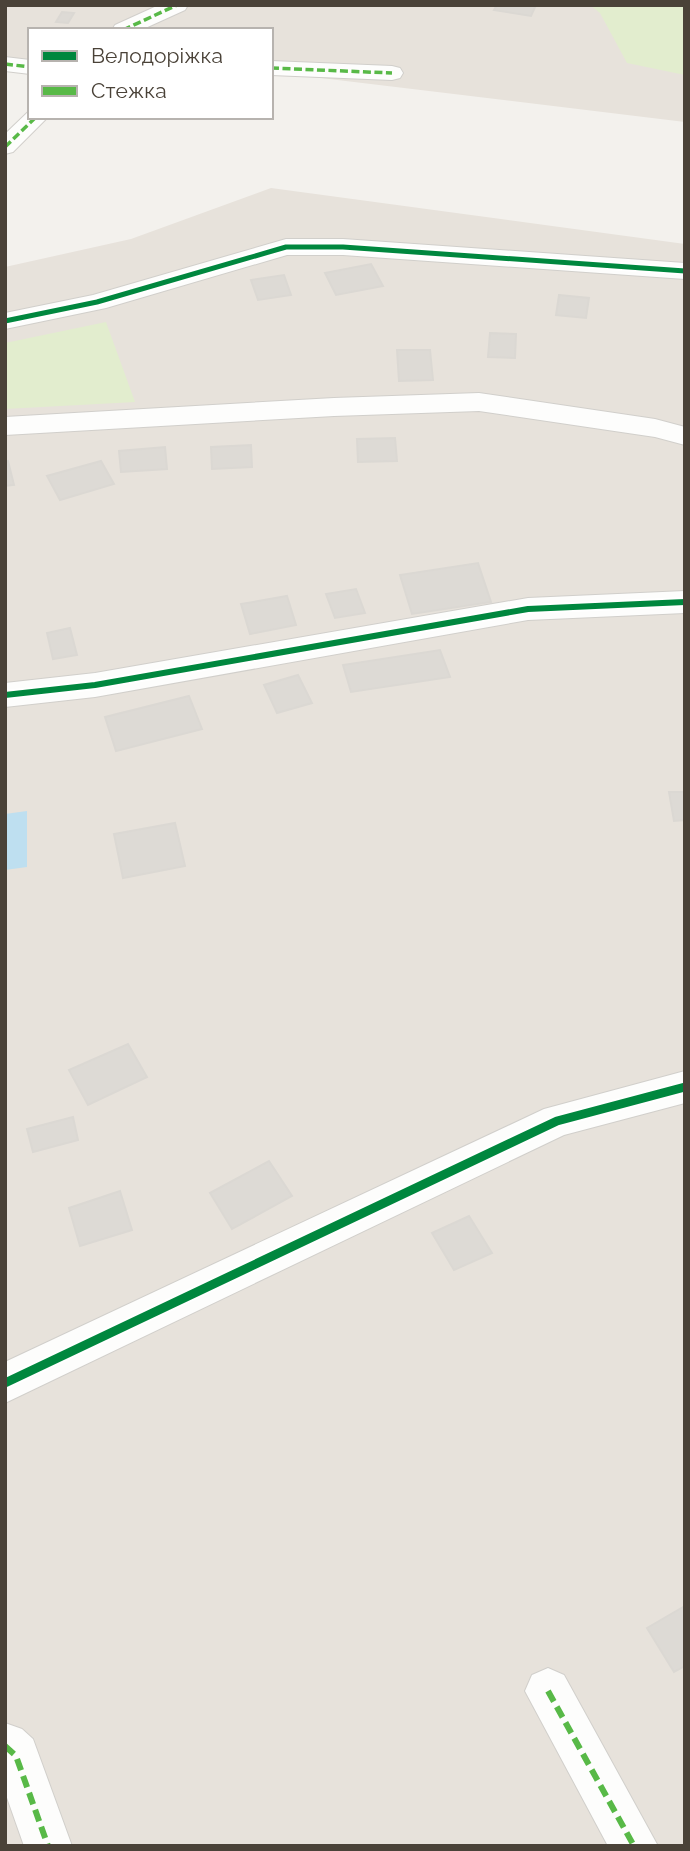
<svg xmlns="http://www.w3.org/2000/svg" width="690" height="1851" font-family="Raleway,sans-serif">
<rect width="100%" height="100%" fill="#f3f1ed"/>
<!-- residential -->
<path fill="#e7e2db" d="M5 5H685V122L271 72V30H30V62L5 61Z
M271 188 685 244V1846H5V267L131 239Z"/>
<!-- green -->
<path fill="#e2edce" d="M590 5H685V75L627 63 600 13Z
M106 322 135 402 5 409V343Z"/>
<!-- water -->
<path fill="#bedff0" d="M27 811V867L5 870V814Z"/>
<!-- building -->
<path fill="#dddad5" stroke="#dbd8d3" stroke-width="2" d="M497 5H536L531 16 494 10Z
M62 12 74 13 68 23 56 22Z
M371 264 383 286 336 295 325 273Z
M284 275 291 295 258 300 251 280Z
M559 295 589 298 586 318 556 315Z
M490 333 516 334 515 358 488 357Z
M397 350H430L433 380 399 381Z
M395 438 397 461 358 462 357 439Z
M251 445 252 467 212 469 211 447Z
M165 447 167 469 121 472 119 451Z
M8 461 14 485 5 486V462Z
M101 461 114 484 60 500 47 476Z
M478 563 491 602 412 614 400 575Z
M356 589 365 613 335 618 326 594Z
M287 596 296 625 250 634 241 604Z
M70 628 77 655 53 659 47 633Z
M440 650 450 677 351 692 343 665Z
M298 675 312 703 277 713 264 685Z
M189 696 202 729 116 751 105 717Z
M669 792H685V820L674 821Z
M175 823 185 866 123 878 114 834Z
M128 1044 147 1077 88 1105 69 1070Z
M73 1117 78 1140 33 1152 27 1129Z
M269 1161 292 1196 232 1229 210 1193Z
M120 1191 132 1230 80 1246 69 1208Z
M469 1216 492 1253 454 1270 432 1233Z
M685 1606V1666L674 1672 647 1628Z"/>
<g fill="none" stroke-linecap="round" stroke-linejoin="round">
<!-- minor casing -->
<g stroke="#d1cfcb" stroke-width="2">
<path id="minor" d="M159 5H188L185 10 141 30H112L115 25Z
M5 57 30 60V74L5 71Z
M271 61 392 66 400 68 403 73 400 78 392 80 271 75Z
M28 112 30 117H48L13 152 5 154V134Z
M286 239H343L685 263V279L343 255H287L106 308 5 329V313L93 295Z
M479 393 655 419 685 427V445L655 437 479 411 334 416 5 435V417L334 398Z
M685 591V613L528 620 95 697 5 707V683L95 673 528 598Z
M685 1071V1103L564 1135 5 1403V1362L544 1109Z
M548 1668 564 1675 658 1846H608L525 1691 532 1675Z
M5 1723 22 1729 33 1739 72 1846H24L5 1792Z"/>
</g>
<!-- minor -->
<use href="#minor" fill="#fdfdfc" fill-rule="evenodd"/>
<!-- quiet-far1 -->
<path stroke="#58b947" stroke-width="3.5" stroke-dasharray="8 3.5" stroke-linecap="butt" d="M123 30 177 5
M5 64 30 67
M271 68 392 73
M5 147 36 117"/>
<!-- quiet -->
<path stroke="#58b947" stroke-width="6" stroke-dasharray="12 6" stroke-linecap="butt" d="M548 1691 634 1846
M5 1746 16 1756 48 1846"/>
<!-- cycleway-far2 casing -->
<g stroke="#fff" stroke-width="9">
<path id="cycleway-far2" d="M5 321 97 302 286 247H343L685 271"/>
</g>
<!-- cycleway-far1 casing -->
<g stroke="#fff" stroke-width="10">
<path id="cycleway-far1" d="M5 695 95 685 528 609 685 602"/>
</g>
<!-- cycleway casing -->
<g stroke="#fff" stroke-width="13">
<path id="cycleway" d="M5 1383 557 1121 685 1087"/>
</g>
<!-- cycleway-far2 -->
<use href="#cycleway-far2" stroke="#00873e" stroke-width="5"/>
<!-- cycleway-far1 -->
<use href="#cycleway-far1" stroke="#00873e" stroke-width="6"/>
<!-- cycleway -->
<use href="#cycleway" stroke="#00873e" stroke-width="9"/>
</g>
<!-- border -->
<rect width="690" height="1851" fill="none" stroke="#4a4238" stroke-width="14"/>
<!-- legend -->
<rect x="28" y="28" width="245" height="91" fill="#ffffff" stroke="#b7b3af" stroke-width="2"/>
<rect x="42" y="51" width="35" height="10" fill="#00873e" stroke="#b7b3af" stroke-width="2"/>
<text x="91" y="63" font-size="21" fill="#4a4238">Велодоріжка</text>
<rect x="42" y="86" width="35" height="10" fill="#58b947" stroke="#b7b3af" stroke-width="2"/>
<text x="91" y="98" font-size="21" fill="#4a4238">Стежка</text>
</svg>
